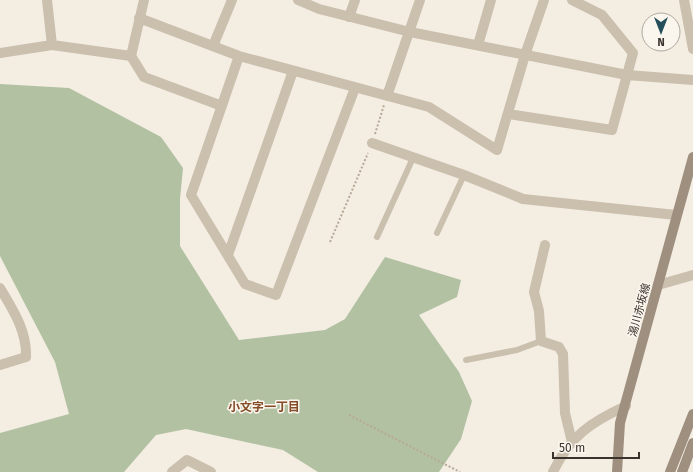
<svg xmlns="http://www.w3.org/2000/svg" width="693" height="472" font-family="'Fira Sans','Noto Sans JP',sans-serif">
<rect width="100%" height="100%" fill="#f3ede2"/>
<!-- green -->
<path fill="#b2c1a2" d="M0 84 69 88 161 137 183 168 180 199V246L239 340 325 330 345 319 385 257 461 280 457 297 419 315 459 372 472 401 461 439 439 472H318L283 450 186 429 156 435 124 472H0V433L69 414 55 362 0 256Z"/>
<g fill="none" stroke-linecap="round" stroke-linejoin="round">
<!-- path -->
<path stroke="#b7a998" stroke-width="2" stroke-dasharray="2 2" stroke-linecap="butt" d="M375 134 384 105
M330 242 368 153
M349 415 460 472"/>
<!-- lane -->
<path stroke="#cbbfae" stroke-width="6" d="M437 233 464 175
M377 237 413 158
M466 360 517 350 541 341"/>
<!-- street -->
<path stroke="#cbbfae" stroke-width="10" d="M47 0 52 45
M298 0 319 9 410 32 627 75 693 80
M684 0 693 49
M349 17 355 0
M139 18 239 56 429 107 497 150 525 55 544 0
M478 45 491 0
M213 46 232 0
M0 53 52 45 131 56 144 0
M131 56 144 77 222 106
M239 56 191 195 245 284 276 295 355 88
M387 96 420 0
M508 114 612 130 633 53 602 15 572 0
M372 143 464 175 523 199 676 215
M545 245 534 292 539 311 541 341 559 347 563 354 565 413 572 442
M228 255 293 71
M658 285 693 275
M0 288C13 310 27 331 26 357L0 365
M172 472 187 460 211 472
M553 472C570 436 591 422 626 406"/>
<!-- secondary -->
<path stroke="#9e8f7f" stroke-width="10" d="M617 472 620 423 693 157
M670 472 693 414
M682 472 693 443"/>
</g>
<g text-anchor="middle" stroke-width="3" stroke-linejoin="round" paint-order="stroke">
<!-- street labels -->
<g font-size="11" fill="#3a322c" stroke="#faf6ee">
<text transform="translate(639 310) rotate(-75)" y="4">湯川赤坂線</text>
</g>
<!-- neighbourhood labels -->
<g font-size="12" font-weight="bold" fill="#854c29" stroke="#faf6ee">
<text x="264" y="411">小文字一丁目</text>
</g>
</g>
<!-- north arrow -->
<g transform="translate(661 32) rotate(180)"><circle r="19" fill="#faf6ee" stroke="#ada8a0"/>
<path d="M0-3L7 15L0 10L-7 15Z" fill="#234e5a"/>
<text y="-6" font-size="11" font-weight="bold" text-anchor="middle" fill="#3a322c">N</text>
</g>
<!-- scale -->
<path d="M553 452v6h86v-6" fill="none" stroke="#3a322c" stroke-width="2"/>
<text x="559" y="452" font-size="12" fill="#3a322c" stroke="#faf6ee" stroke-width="3" paint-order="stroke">50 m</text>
</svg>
